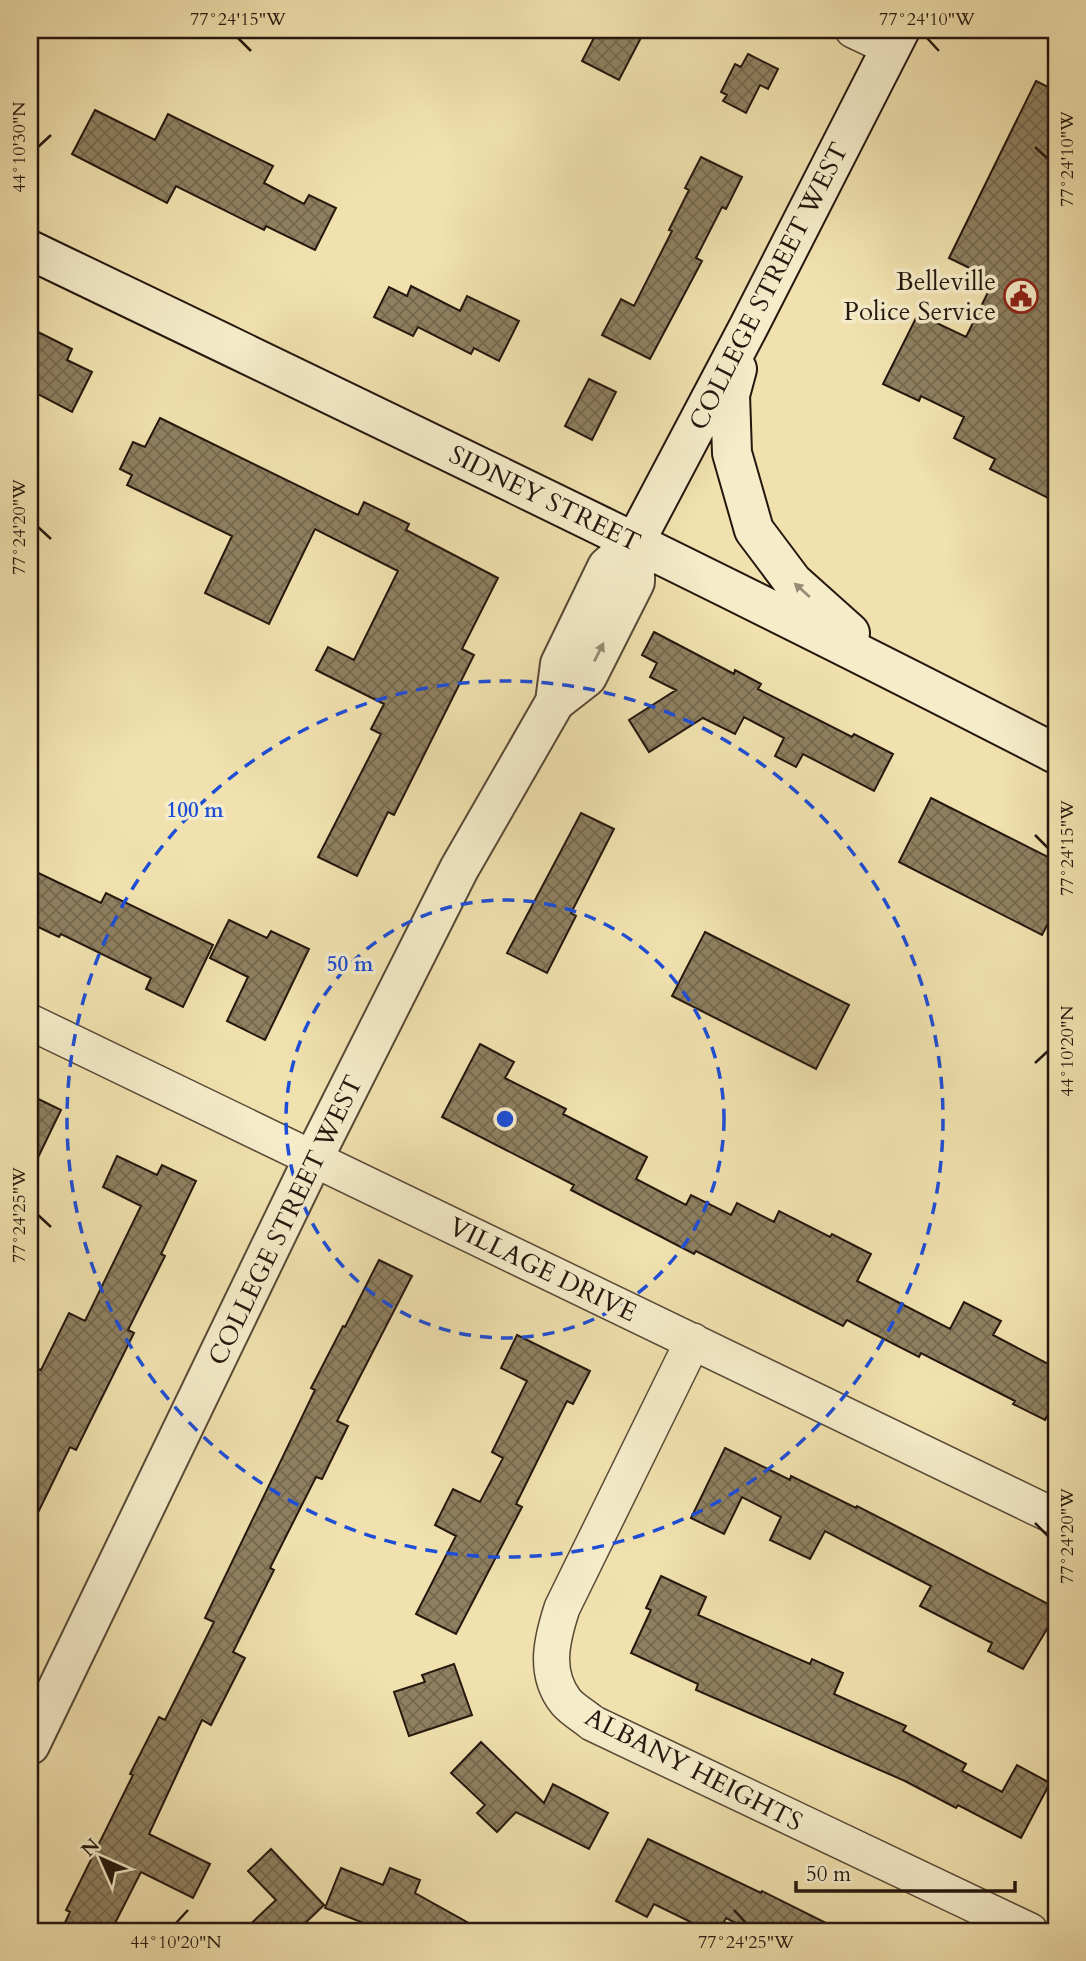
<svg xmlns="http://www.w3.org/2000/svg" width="1086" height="1961" font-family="Cardo,serif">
<defs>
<pattern id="building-cross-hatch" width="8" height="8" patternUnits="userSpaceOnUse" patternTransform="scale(1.75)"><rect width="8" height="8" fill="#8f8061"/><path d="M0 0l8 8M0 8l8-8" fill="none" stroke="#75684e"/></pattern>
</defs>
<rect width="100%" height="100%" fill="#f0e1ae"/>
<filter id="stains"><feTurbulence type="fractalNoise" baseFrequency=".00286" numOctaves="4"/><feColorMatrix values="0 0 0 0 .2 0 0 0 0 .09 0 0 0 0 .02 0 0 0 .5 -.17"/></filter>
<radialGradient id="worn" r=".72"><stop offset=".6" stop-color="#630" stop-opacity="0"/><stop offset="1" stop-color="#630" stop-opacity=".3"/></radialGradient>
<!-- building -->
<path fill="url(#building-cross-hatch)" stroke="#25170e" stroke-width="2" d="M598 30H645L619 80 582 61Z
M748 54 778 69 768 89 760 85 746 113 723 101 727 95 721 92 735 64 741 67Z
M1036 81 1056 91V502L990 469 995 459 954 438 964 417 921 396 919 401 883 384 918 314 966 337 994 280 949 258Z
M95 110 155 140 168 114 273 166 264 183 304 204 309 195 336 208 315 250 266 226 264 230 176 186 167 203 72 154Z
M701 157 742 177 726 209 722 207 696 258 702 261 650 359 602 335 621 299 634 306 672 231 669 230 689 190 685 188Z
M411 286 460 311 467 296 519 321 499 361 474 348 471 354 418 327 413 336 374 317 389 287 407 296Z
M36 331 72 349 67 360 92 372 72 412 30 390V343Z
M589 379 616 392 592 440 565 426Z
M160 418 358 515 364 502 409 524 406 530 498 578 462 649 474 655 394 815 388 812 357 876 318 857 381 734 371 729 384 704 316 670 328 647 354 660 398 571 315 529 269 624 205 593 232 536 127 485 132 475 120 469 133 442 145 447Z
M654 632 734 674 735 670 761 684 758 689 852 737 854 734 893 754 874 791 803 754 796 767 775 756 784 738 744 717 735 734 703 718 649 752 629 720 676 690 650 677 657 663 642 655Z
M931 798 1056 861V908L1042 935 899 862Z
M581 813 614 829 571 913 576 916 547 973 507 953Z
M30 869 101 903 106 893 213 945 183 1007 146 989 151 978 61 934 59 937 30 923Z
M229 920 267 938 271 931 309 949 265 1040 227 1021 248 977 210 958Z
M705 932 849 1005 816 1069 672 996Z
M480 1044 514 1062 505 1078 566 1109 563 1114 647 1157 636 1179 686 1205 691 1195 731 1215 737 1203 774 1222 779 1211 830 1237 832 1234 871 1254 857 1281 950 1329 964 1302 1001 1321 993 1335 1056 1368V1398L1045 1420 1013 1404 1015 1401 921 1353 919 1357 847 1320 843 1326 696 1251 694 1254 571 1190 574 1185 442 1117Z
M30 1095 61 1110 30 1174Z
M117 1156 157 1175 162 1165 196 1181 161 1254 165 1256 128 1330 134 1333 76 1450 70 1447 30 1529V1385L38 1369 41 1370 69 1313 85 1321 141 1206 103 1187Z
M379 1260 412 1276 337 1421 348 1426 322 1479 316 1477 270 1568 274 1570 233 1652 245 1658 211 1725 202 1720 149 1834 210 1864 193 1898 141 1872 111 1931H61L70 1912 66 1910 133 1775 130 1774 159 1717 165 1720 214 1622 205 1618 315 1390 311 1388 343 1326 345 1327Z
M517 1335 590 1371 573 1404 567 1401 516 1504 522 1507 456 1634 416 1614 456 1536 435 1525 453 1489 480 1502 503 1458 492 1452 527 1381 501 1368Z
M725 1448 790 1480 791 1476 856 1508 857 1506 1056 1608V1614L1023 1669 988 1651 992 1643 920 1606 931 1586 825 1531 810 1559 770 1540 781 1517 742 1497 724 1534 691 1518Z
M661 1576 706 1597 698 1615 810 1664 812 1659 843 1673 834 1694 906 1726 903 1731 966 1764 962 1771 1002 1792 1017 1765 1050 1783 1021 1838 958 1805 956 1808 905 1781 696 1690 698 1684 631 1653 651 1610 646 1608Z
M454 1664 472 1715 409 1736 394 1692 425 1682 422 1675Z
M481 1742 544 1803 553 1784 608 1813 589 1849 516 1812 497 1832 477 1813 485 1805 451 1773Z
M648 1839 761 1893 762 1891 842 1931H752L726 1918 719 1931H709L654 1904 647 1917 616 1901Z
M271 1849 324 1905 297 1931H243L276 1900 248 1871Z
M341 1868 383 1885 390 1868 420 1880 415 1893 483 1931H384L325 1908Z"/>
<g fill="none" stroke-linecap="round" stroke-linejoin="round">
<!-- minor casing -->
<g stroke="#584a36" stroke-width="38">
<path id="minor" d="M853 30 891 48
M30 1022 1056 1517
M693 1341 562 1608C552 1639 543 1673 566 1702 573 1710 584 1716 592 1723L1030 1931"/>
</g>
<!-- tertiary casing -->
<g stroke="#584a36" stroke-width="42">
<path id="tertiary" d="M555 702 560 664 607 567 635 542
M30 1745 313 1159 459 869 555 702 587 677 635 582V542"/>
</g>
<!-- secondary casing -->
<g stroke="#25170e" stroke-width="42">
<path id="secondary" d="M30 250C373 415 717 579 1056 754
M737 369 730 395 732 453 754 530 793 582 850 633
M635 542 749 326 900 30"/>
</g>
<!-- minor -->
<use href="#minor" stroke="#f5ecca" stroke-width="35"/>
<!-- tertiary -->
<use href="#tertiary" stroke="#f5ecca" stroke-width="38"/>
<!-- secondary -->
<use href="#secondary" stroke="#f5ecca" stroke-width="38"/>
</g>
<!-- one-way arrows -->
<defs><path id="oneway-solid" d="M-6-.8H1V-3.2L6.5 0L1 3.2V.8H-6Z" transform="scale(1.75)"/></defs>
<g fill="#978c75">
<use href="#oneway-solid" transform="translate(802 590) rotate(-138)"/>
<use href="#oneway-solid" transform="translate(599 652) rotate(-63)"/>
</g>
<!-- ticks -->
<path fill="none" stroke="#25170e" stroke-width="2.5" d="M238 38 251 51M927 38 939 51M38 147 51 135M1035 147 1048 159M38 527 51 539M1035 835 1048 848M1035 1063 1048 1051M38 1215 51 1227M1035 1523 1048 1536M734 1910 746 1923M176 1923 188 1910"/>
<!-- distance rings -->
<g fill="none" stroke="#1d4ed8" stroke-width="3.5" stroke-dasharray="12 9">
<circle cx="505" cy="1119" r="219"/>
<circle cx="505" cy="1119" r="438"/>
</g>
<!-- icons -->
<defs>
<g id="civic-ring" transform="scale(1.75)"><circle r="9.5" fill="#f5ecca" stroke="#8f2418" stroke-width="1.5"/><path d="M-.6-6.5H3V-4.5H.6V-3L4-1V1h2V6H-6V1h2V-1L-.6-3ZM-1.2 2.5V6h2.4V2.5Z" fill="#8f2418"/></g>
</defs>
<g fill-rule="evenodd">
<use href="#civic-ring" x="1021" y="296"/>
</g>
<g text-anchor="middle" stroke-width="7" stroke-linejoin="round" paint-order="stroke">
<!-- poi labels -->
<g font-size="26" fill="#25170e" stroke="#f5ecca" text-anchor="end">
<text x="996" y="290">Belleville<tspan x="996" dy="30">Police Service</tspan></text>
</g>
<!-- street labels -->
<g font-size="26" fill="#25170e" stroke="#f5ecca">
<text transform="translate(768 286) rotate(-63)" y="9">COLLEGE STREET WEST</text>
<text transform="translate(545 498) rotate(26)" y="9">SIDNEY STREET</text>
<text transform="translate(285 1220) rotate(-64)" y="9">COLLEGE STREET WEST</text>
<text transform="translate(543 1269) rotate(26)" y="9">VILLAGE DRIVE</text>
<text transform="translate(694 1769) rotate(27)" y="9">ALBANY HEIGHTS</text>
</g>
</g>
<circle cx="505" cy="1119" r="10" fill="#1d4ed8" stroke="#f5ecca" stroke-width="3.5"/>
<g font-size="21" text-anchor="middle" font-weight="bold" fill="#1d4ed8" stroke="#f5ecca" stroke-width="7" stroke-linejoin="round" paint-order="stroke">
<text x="195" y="817">100 m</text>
<text x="350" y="971">50 m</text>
</g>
<!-- margin -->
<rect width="1086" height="1961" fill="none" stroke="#f0e1ae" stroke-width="77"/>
<!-- north arrow -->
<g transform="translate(102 1859) rotate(315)" stroke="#f5ecca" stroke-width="5" paint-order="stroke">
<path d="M0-5L12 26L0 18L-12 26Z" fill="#25170e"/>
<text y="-10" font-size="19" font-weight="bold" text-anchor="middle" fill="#25170e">N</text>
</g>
<!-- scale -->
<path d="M796 1881v10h219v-10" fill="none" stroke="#25170e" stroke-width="3.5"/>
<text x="806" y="1881" font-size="21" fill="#25170e" stroke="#f5ecca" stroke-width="5" paint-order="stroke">50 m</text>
<rect x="38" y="38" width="1010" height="1885" fill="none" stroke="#25170e" stroke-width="2.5"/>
<g font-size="18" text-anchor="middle" fill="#25170e">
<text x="238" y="25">77°24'15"W</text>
<text x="927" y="25">77°24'10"W</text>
<text transform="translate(19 147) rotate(-90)" y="6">44°10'30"N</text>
<text transform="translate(1067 159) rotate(-90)" y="6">77°24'10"W</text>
<text transform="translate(19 527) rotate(-90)" y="6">77°24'20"W</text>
<text transform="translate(1067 848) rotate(-90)" y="6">77°24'15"W</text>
<text transform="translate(1067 1051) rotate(-90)" y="6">44°10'20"N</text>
<text transform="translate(19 1215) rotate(-90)" y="6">77°24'25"W</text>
<text transform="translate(1067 1536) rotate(-90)" y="6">77°24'20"W</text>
<text x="176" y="1948">44°10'20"N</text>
<text x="746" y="1948">77°24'25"W</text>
</g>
<rect width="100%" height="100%" filter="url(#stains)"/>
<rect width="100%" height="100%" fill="url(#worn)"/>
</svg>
